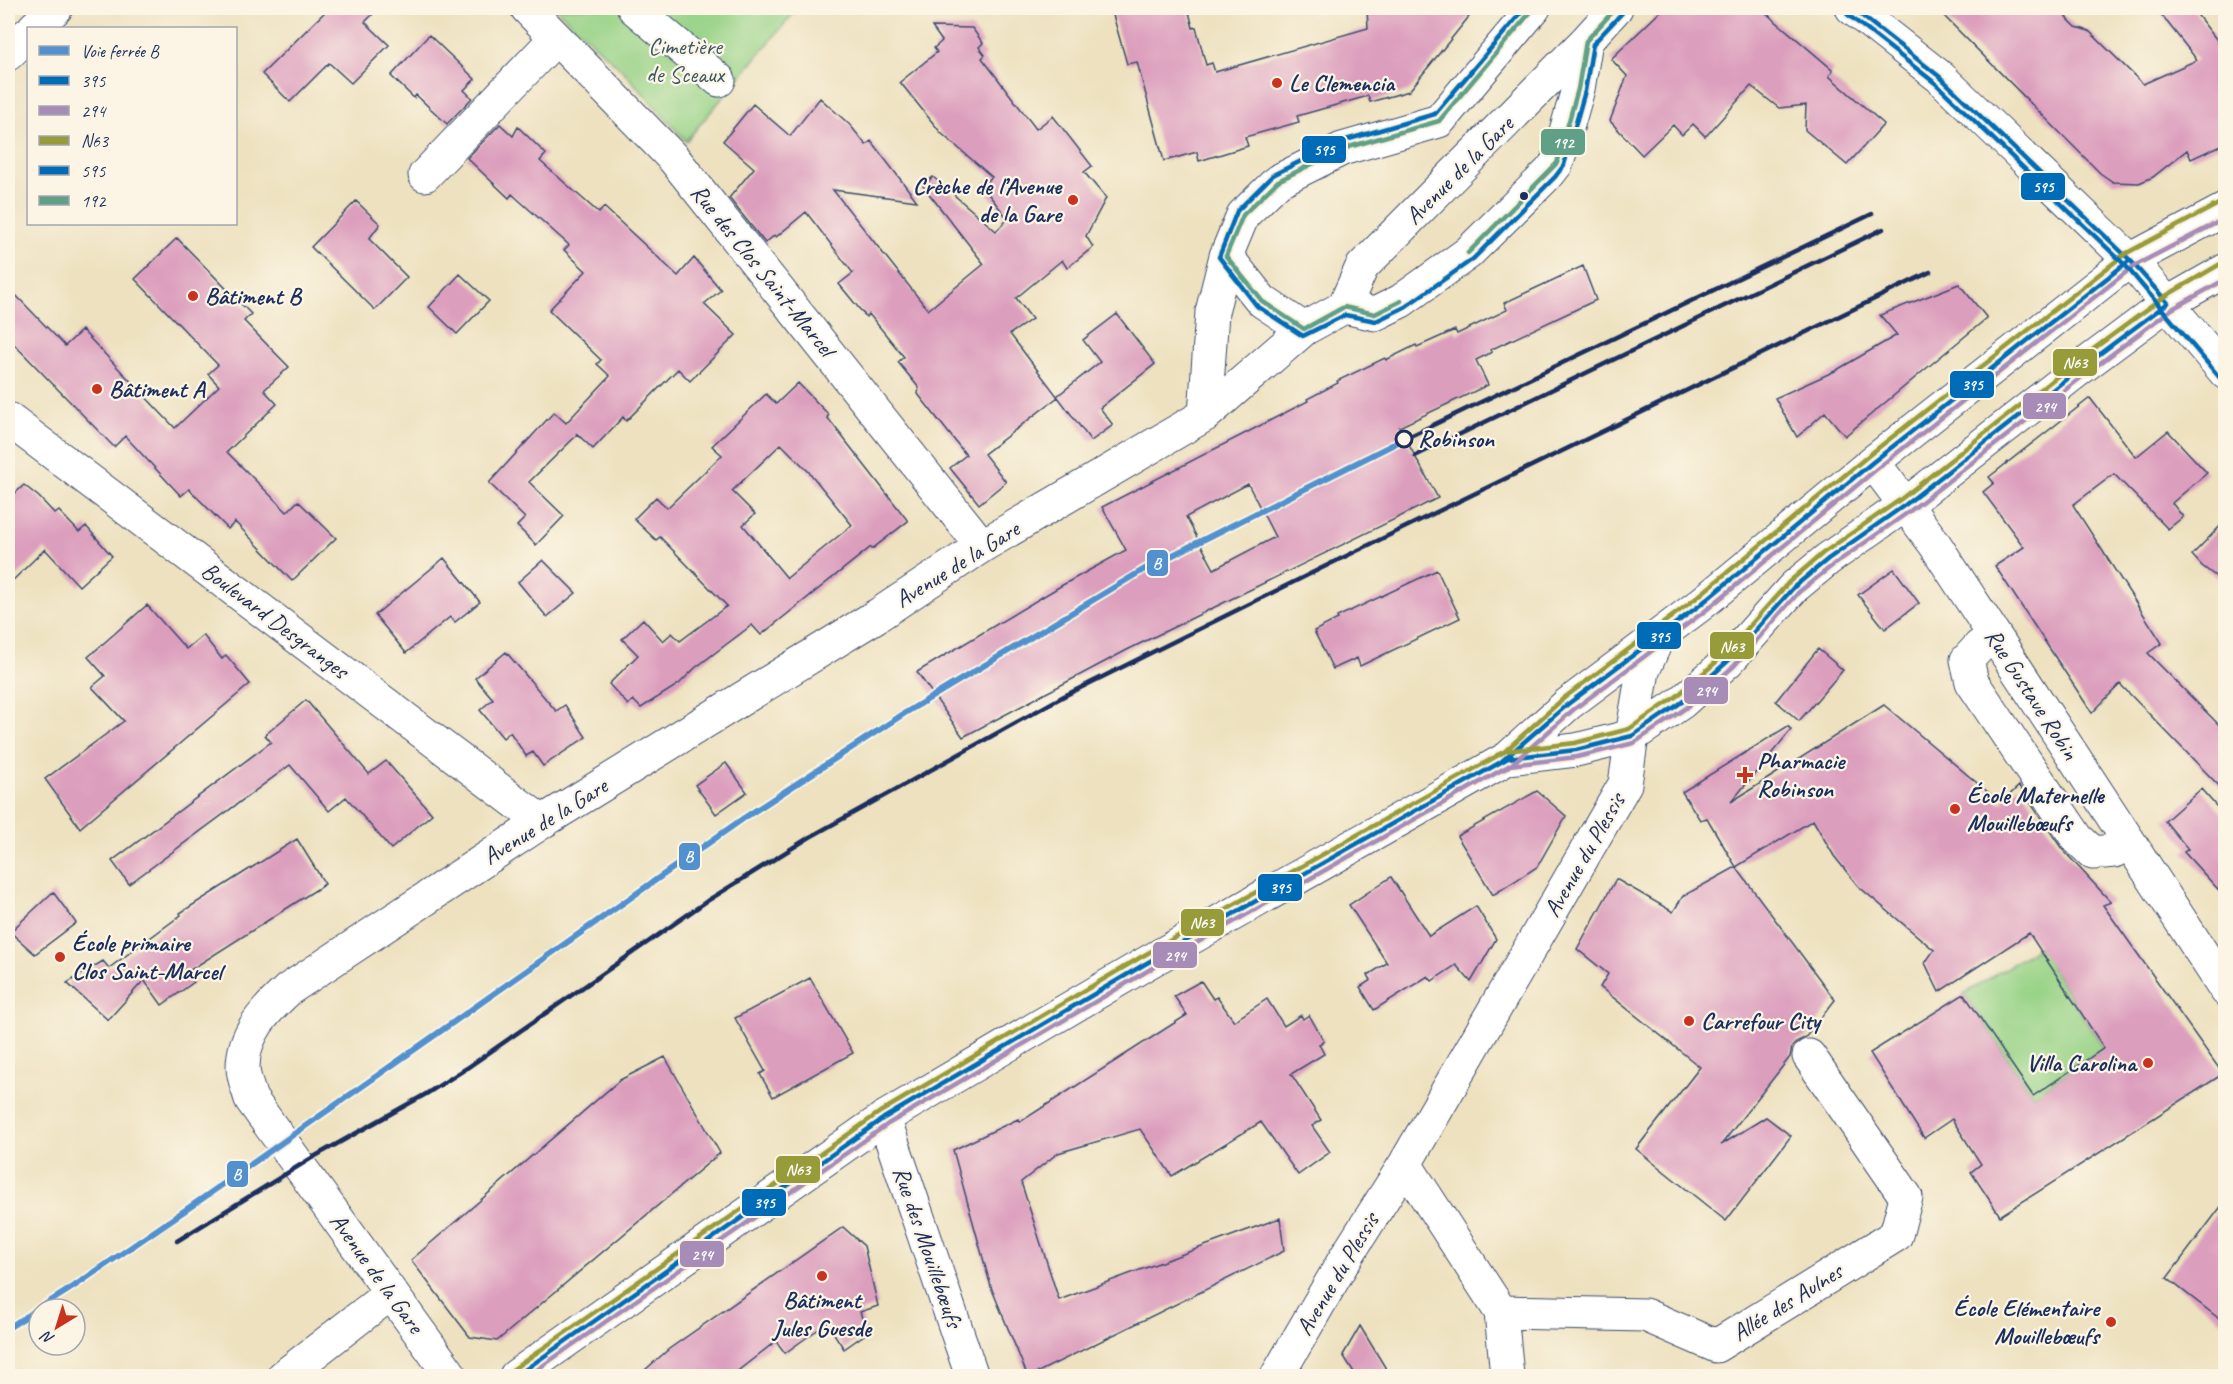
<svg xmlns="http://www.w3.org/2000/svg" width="2233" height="1384" font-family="Caveat,sans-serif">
<rect width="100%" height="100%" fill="#fcf5e5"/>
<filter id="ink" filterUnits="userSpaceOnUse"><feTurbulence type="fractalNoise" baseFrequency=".0167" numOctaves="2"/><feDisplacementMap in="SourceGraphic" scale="12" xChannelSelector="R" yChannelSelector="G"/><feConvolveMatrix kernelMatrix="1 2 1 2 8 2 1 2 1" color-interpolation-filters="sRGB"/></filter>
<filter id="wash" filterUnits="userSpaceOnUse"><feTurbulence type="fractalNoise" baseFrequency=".008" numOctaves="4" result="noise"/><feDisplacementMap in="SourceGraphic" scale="24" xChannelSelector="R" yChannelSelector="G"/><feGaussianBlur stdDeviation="1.35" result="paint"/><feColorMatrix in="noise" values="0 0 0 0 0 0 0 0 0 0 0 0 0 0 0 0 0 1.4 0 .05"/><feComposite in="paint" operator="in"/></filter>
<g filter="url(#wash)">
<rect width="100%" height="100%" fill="#ede1bf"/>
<!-- green -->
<path fill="#98d387" stroke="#5a8172" stroke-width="1.5" d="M555 8H798L686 141 624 72Z
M2078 923 2091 939 2051 967 2104 1048 2033 1096 1964 994Z"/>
<g id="blocks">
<!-- building -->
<path fill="#dc9ebd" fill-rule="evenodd" d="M329 8H379L365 22 389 45 351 83 329 63 290 102 262 74Z
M1111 8H1188L1193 28 1196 27 1206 65 1212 63 1215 72 1368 28 1367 8H1476L1409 91 1370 102 1368 96 1297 116 1299 122 1245 137 1248 146 1199 161 1197 152 1164 161 1137 62 1127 64Z
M1664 8H1760L1833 70 1829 76 1884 124 1847 165 1805 130 1806 105 1779 108 1751 86 1707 135 1705 136 1693 124 1682 135 1673 125 1642 155 1610 121 1627 76 1611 59Z
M1936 8H2057L2076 27 2089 31 2143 84 2197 60 2156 8H2192L2223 48H2226V143L2191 159 2187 150 2153 177 2139 183 2113 182 2100 173Z
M932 27 972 28 983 43 979 47 985 55 982 58 1036 129 1053 116 1092 166 1084 172 1106 198 1086 236 1093 247 1067 268 1062 260 1016 298 1032 319 1010 334 1057 396 1100 362 1083 340 1117 314 1155 364 1100 408 1113 425 1091 441 1058 397 984 454 1006 482 979 504 950 468 966 455 918 394 919 388 898 362 904 357 869 314 866 317 839 284 853 273 806 212 776 237 775 235 765 243 729 198 754 168 723 141 753 104 790 136 820 98 850 125 866 145 871 141 917 201 833 190 928 310 984 264 923 186 933 177 996 231 1008 219 982 186 992 177 941 133 900 82 937 52 934 48 942 41Z
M429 35 475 79 464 90 472 98 447 124 416 95 414 98 391 76Z
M500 124 513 136 518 127 546 154 540 161 599 213 604 207 678 276 694 258 721 290 704 304 736 335 690 381 678 369 626 421 623 417 593 449 576 433 577 435 529 482 564 516 536 545 517 526 525 518 489 483 554 412 566 423 610 376 597 364 601 360 549 310 586 271 564 250 569 245 512 194 509 198 467 158Z
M356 201 380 224 369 239 407 277 375 310 311 247Z
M177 238 251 314 244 321 289 367 264 390 277 404 227 452 287 512 298 501 336 538 292 581 235 522 228 529 189 489 181 496 125 436 114 447 8 338V287L65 346 82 330 175 428 219 386 208 374 218 365 135 279Z
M1583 266 1596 300 1490 350 1492 352 1476 360 1488 385 1399 427 1438 498 1129 649 963 737 917 672 1059 587 1126 550 1102 507 1308 401 1307 399 1338 383 1337 381 1385 358 1386 360 1416 345 1417 347 1455 330 1457 334 1507 310 1504 303ZM1248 484 1275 537 1214 569 1186 517Z
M460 274 489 301 457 334 429 307Z
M1959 284 1987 318 1845 436 1825 412 1797 437 1775 398 1835 371 1897 335 1880 315Z
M798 383 829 415 827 417 908 521 872 549 871 547 761 635 752 625 695 668 679 684 641 708 633 700 628 705 609 684 638 655 622 639 643 619 663 641 672 633 680 641 727 606 660 537 656 540 634 519 656 497 667 508 722 455 712 446 766 394 776 404ZM781 444 809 472 852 525 787 578 743 525 755 514 732 491Z
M2090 398 2136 457 2168 431 2207 473 2172 503 2183 517 2168 529 2114 474 2073 505 2162 643 2148 653 2226 732V793L2120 684 2092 713 1995 566 2024 547 1983 492 1994 483 1989 477Z
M24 485 39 497 55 514 59 511 79 532 86 526 112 556 79 586 45 549 8 585V500Z
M2226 520V584L2202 566 2192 555Z
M444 558 480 602 455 622 450 617 406 653 375 615Z
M543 560 576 593 547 617 518 582Z
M1894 569 1919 603 1885 629 1858 595Z
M1437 570 1460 618 1360 666 1357 658 1333 669 1314 631 1338 619 1337 617Z
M147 605 186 649 203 635 222 659 226 655 250 684 80 828 45 779 124 721 92 687 105 676 88 657Z
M1818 649 1843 670 1799 721 1776 701Z
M506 652 556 711 565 705 586 737 543 766 533 752 526 756 510 732 503 738 480 710 493 699 475 678Z
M306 700 369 774 386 761 432 814 391 849 346 797 329 811 290 765 129 884 112 861 271 742 265 735Z
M1884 705 2001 803 2019 786 2062 849 2111 902 2103 905 2223 1074 2000 1216 1971 1172 1981 1164 1952 1119 1924 1138 1870 1053 1964 994 2033 1096 2104 1048 2029 933 1939 992 1925 963 1934 950 1858 886 1834 856 1813 820 1736 867 1707 818 1700 820 1682 792 1788 726 1791 730 1731 802Z
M726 763 747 792 716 814 695 785Z
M2201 789 2226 817V898L2184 852 2188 849 2165 821Z
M1537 791 1566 816 1537 867 1493 895 1457 836Z
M297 839 325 884 187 972 194 982 162 1005 144 980 108 1020 67 983 103 961 109 968 181 915 180 913Z
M1736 867 1835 1000 1805 1038 1798 1041 1792 1047 1790 1057 1721 1145 1766 1117 1791 1136 1726 1221 1636 1149 1700 1067 1600 987 1608 974 1577 949 1616 879 1673 912 1683 896Z
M1391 877 1429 936 1476 906 1496 939 1471 982 1456 965 1432 981 1428 976 1374 1010 1360 987 1371 980 1368 975 1387 963 1349 905Z
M53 892 76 923 35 954 10 932Z
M810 978 853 1053 773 1097 760 1074 765 1071 735 1018Z
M1201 981 1213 999 1217 997 1234 1021 1267 999 1284 1026 1301 1015 1303 1019 1309 1015 1324 1041 1319 1044 1324 1054 1291 1074 1321 1120 1312 1126 1330 1152 1298 1175 1261 1122 1172 1176 1140 1129 1058 1153 1021 1182 1059 1300 1280 1218 1284 1251 1028 1377 991 1287 953 1150 1018 1119 1020 1122 1187 1015 1174 996Z
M665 1057 720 1153 497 1341 470 1337 411 1260 620 1080Z
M2226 1200V1324L2167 1278Z
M843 1227 864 1246 878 1306 860 1312 867 1333 844 1349 827 1323 785 1353 776 1341 730 1377H637L669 1349Z
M1360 1326 1391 1377H1357L1343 1355Z"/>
</g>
</g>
<g filter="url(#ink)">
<use href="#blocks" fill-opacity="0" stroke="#3a4a6d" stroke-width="1.5"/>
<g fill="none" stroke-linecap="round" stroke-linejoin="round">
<!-- minor casing -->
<g stroke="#3a4a6d" stroke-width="35">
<path id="minor" d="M527 8 674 159 982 546
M634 8 719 80
M34 28 56 8
M8 54 28 34
M425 175 556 38
M1226 256 1262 301 1304 329
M2130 260 2226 373
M1344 307 1375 314 1401 301 1468 253 1550 172 1557 163 1578 89 1586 41
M1205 415 1212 312 1226 256 1243 215 1278 181 1342 149 1439 121 1534 8
M8 419 542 822
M1873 462 1934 543 2226 990
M1994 635 1979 647 1967 660 1972 682 2077 838 2093 853 2114 851 2130 843
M884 1118 972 1376
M1405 1164 1501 1312 1645 1315 1716 1346 1896 1235 1906 1197 1809 1056
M1501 1312 1507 1376
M284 1376 391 1293
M451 1376 251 1099C248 1089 243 1077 243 1067 243 1033 266 1010 289 989L542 822 878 615 982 546 1205 415 1304 329 1344 307 1362 267 1586 41 1616 8
M1277 1376 1346 1257 1405 1164 1625 784 1632 736"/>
</g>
<!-- major casing -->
<g stroke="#3a4a6d" stroke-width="35">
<path id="major" d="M1852 8 1940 77 2130 260
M1632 736 1643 671 1658 637
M1508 758 1576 750 1632 736 1682 702 1728 661 1794 587 1828 559 1905 505 2078 370 2168 303 2226 270
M516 1376 884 1118 1145 964 1508 758 1568 704 1700 605 1873 462 2130 260 2226 209"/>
</g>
<!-- minor -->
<use href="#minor" stroke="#fff" stroke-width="33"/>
<!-- major -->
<use href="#major" stroke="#fff" stroke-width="33"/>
<!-- rail -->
<path stroke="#1b2f5e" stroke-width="4.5" d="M1404 439 1872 214
M1415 456 1883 229
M177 1241 310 1159 426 1094 467 1068 707 901 810 837 1064 696 1334 562 1930 272"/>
<!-- bus-1 casing -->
<g stroke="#fcf5e5" stroke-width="9">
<path id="bus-1" d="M1502 761 1568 704 1700 605 1873 462 2130 260
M516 1376 884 1118 1145 964 1508 758 1576 750 1632 736 1682 702 1728 661 1794 587 1828 559 1905 505 2078 370 2168 303 2130 260 1940 77 1852 8"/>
</g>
<!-- bus-2 casing -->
<g stroke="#fcf5e5" stroke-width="9">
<path id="bus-2" d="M1505 769 1510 765 1577 757 1634 743 1686 708 1734 666 1799 592 1833 565 1910 511 2083 376 2172 309 2226 279
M528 1376 888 1124 1149 970 1512 764 1573 710 1705 611 1878 468 2134 266 2226 218"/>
</g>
<!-- bus-3 casing -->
<g stroke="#fcf5e5" stroke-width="9">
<path id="bus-3" d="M1497 755 1506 751 1575 743 1629 729 1677 696 1723 656 1789 582 1823 553 1901 499 2073 364 2164 297 2222 263
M512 1370 880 1112 1141 957 1504 752 1564 698 1695 599 1868 456 2125 254 2222 202"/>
</g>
<!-- bus-4 casing -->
<g stroke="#fcf5e5" stroke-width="9">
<path id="bus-4" d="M1525 8 1435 114 1339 142 1273 175 1237 211 1219 257 1257 306 1303 336 1345 315 1376 321 1405 307 1473 259 1555 177 1564 165 1585 91 1593 44 1622 13
M1847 14 1935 83 2125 265 2220 378"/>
</g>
<!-- bus-5 casing -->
<g stroke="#fcf5e5" stroke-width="9">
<path id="bus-5" d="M1468 253 1557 163 1578 89 1586 41 1616 8
M1226 256 1243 215 1278 181 1342 149 1439 121 1534 8
M1226 256 1262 301 1304 329
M1304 329 1344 307 1375 314 1401 301"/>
</g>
<!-- bus-1 -->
<use href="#bus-1" stroke="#006cb8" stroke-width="4.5"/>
<!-- bus-2 -->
<use href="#bus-2" stroke="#a68cb7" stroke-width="4.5"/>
<!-- bus-3 -->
<use href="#bus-3" stroke="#989b3a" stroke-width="4.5"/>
<!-- bus-4 -->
<use href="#bus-4" stroke="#006cb8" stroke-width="4.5"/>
<!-- bus-5 -->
<use href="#bus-5" stroke="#60a086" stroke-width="4.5"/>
<!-- rail-1 casing -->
<g stroke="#fcf5e5" stroke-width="10">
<path id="rail-1" d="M8 1328 73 1287 206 1196 744 818 905 713 1143 570 1404 439"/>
</g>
<!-- rail-1 -->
<use href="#rail-1" stroke="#5291ce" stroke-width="6"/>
</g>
</g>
<!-- markers -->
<g fill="#c8321e" stroke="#fcf5e5" stroke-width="2">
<circle cx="1277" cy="83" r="6"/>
<circle cx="1073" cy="200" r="6"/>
<circle cx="193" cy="296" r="6"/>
<circle cx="97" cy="389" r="6"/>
<path d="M1742 766h6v6h6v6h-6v6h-6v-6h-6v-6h6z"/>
<circle cx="1955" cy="809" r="6"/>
<circle cx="60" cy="957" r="6"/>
<circle cx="1689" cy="1021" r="6"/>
<circle cx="2148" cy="1063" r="6"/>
<circle cx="822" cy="1276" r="6"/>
<circle cx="2111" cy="1322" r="6"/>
</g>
<circle fill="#1b2f5e" stroke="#fcf5e5" stroke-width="2" cx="1524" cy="196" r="5"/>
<circle fill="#fcf5e5" stroke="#1b2f5e" stroke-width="3" cx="1404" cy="439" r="8"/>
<g text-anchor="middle" stroke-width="4.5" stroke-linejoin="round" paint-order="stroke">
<!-- park labels -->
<g font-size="24" fill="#3a5868" stroke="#fcf5e5">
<text x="685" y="54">Cimetière<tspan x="685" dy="28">de Sceaux</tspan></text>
</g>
<!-- poi labels -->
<g font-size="24" font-weight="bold" fill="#1b2f5e" stroke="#fcf5e5" text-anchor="start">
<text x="1289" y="91">Le Clemencia</text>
<text x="1061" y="194" text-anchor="end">Crèche de l’Avenue<tspan x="1061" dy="28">de la Gare</tspan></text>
<text x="205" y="304">Bâtiment B</text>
<text x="109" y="397">Bâtiment A</text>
<text x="1757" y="769">Pharmacie<tspan x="1757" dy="28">Robinson</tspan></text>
<text x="1967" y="803">École Maternelle<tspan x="1967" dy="28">Mouillebœufs</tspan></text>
<text x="72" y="951">École primaire<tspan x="72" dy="28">Clos Saint-Marcel</tspan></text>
<text x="1701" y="1029">Carrefour City</text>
<text x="2136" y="1071" text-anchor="end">Villa Carolina</text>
<text x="822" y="1308" text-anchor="middle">Bâtiment<tspan x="822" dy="28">Jules Guesde</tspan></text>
<text x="2099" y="1316" text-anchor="end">École Elémentaire<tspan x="2099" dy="28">Mouillebœufs</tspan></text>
</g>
<!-- street labels -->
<g font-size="24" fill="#1b2f5e" stroke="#fcf5e5">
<text transform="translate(1459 170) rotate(-45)" y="8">Avenue de la Gare</text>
<text transform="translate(763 270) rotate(51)" y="8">Rue des Clos Saint-Marcel</text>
<text transform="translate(957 564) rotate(-32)" y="8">Avenue de la Gare</text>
<text transform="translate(275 620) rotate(37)" y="8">Boulevard Desgranges</text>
<text transform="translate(2032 694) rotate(57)" y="8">Rue Gustave Robin</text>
<text transform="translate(545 821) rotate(-32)" y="8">Avenue de la Gare</text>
<text transform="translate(1584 855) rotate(-60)" y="8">Avenue du Plessis</text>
<text transform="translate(928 1247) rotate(71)" y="8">Rue des Mouillebœufs</text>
<text transform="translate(377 1273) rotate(54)" y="8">Avenue de la Gare</text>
<text transform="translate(1337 1274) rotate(-59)" y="8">Avenue du Plessis</text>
<text transform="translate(1787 1302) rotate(-32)" y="8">Allée des Aulnes</text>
</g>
<!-- stop labels -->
<g font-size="24" font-weight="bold" fill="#1b2f5e" stroke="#fcf5e5" text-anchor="start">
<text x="1418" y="447">Robinson</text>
</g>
</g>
<g stroke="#fcf5e5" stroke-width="2">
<rect x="1540" y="128" width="46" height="28" rx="6" fill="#60a086"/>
<rect x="1301" y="135" width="46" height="29" rx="6" fill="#006cb8"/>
<rect x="2020" y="172" width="46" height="29" rx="6" fill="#006cb8"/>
<rect x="2052" y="348" width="46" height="29" rx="6" fill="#989b3a"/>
<rect x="1949" y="370" width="46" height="29" rx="6" fill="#006cb8"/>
<rect x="2022" y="392" width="45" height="28" rx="6" fill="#a68cb7"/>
<rect x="1146" y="549" width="23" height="28" rx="6" fill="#5291ce"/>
<rect x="1636" y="621" width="46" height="29" rx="6" fill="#006cb8"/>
<rect x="1709" y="631" width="46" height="29" rx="6" fill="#989b3a"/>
<rect x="1683" y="676" width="46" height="29" rx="6" fill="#a68cb7"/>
<rect x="678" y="842" width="23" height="29" rx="6" fill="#5291ce"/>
<rect x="1257" y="873" width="46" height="29" rx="6" fill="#006cb8"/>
<rect x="1180" y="908" width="45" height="29" rx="6" fill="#989b3a"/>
<rect x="1152" y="941" width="46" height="28" rx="6" fill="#a68cb7"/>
<rect x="775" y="1155" width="46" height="29" rx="6" fill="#989b3a"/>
<rect x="226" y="1160" width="23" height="28" rx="6" fill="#5291ce"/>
<rect x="741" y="1188" width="46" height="29" rx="6" fill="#006cb8"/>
<rect x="679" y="1240" width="46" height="28" rx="6" fill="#a68cb7"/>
</g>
<g font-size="16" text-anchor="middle" font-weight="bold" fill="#fff">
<text x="1563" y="148">192</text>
<text x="1324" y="155">595</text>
<text x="2043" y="192">595</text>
<text x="2075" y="368">N63</text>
<text x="1972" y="390">395</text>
<text x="2045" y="412">294</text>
<text x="1157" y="569">B</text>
<text x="1659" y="642">395</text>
<text x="1732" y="652">N63</text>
<text x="1706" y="696">294</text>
<text x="689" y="862">B</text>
<text x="1280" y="893">395</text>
<text x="1202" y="928">N63</text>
<text x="1175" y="961">294</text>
<text x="798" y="1175">N63</text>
<text x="237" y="1180">B</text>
<text x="764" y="1208">395</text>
<text x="702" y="1260">294</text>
</g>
<!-- margin -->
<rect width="2233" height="1384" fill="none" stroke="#fcf5e5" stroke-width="30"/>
<!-- legend -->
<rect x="27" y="27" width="210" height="198" fill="#fcf5e5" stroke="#a2a6af" stroke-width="1.5"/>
<rect x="39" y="46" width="30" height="9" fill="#5291ce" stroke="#a2a6af" stroke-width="1.5"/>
<text x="81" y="57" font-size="18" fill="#1b2f5e">Voie ferrée B</text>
<rect x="39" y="76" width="30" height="9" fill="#006cb8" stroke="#a2a6af" stroke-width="1.5"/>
<text x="81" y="87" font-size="18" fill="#1b2f5e">395</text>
<rect x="39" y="106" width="30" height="9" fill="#a68cb7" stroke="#a2a6af" stroke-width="1.5"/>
<text x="81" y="117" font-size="18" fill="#1b2f5e">294</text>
<rect x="39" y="136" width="30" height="9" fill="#989b3a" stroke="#a2a6af" stroke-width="1.5"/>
<text x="81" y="147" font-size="18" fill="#1b2f5e">N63</text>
<rect x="39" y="166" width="30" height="9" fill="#006cb8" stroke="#a2a6af" stroke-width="1.5"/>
<text x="81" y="177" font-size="18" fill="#1b2f5e">595</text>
<rect x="39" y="196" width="30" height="9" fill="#60a086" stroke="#a2a6af" stroke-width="1.5"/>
<text x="81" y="207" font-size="18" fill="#1b2f5e">192</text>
<!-- north arrow -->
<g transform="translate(57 1327) rotate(218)"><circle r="28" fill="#fcf5e5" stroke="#a2a6af" stroke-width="1.5"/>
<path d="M0-4.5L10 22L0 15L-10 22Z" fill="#c8321e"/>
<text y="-9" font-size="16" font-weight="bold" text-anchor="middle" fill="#1b2f5e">N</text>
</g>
</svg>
